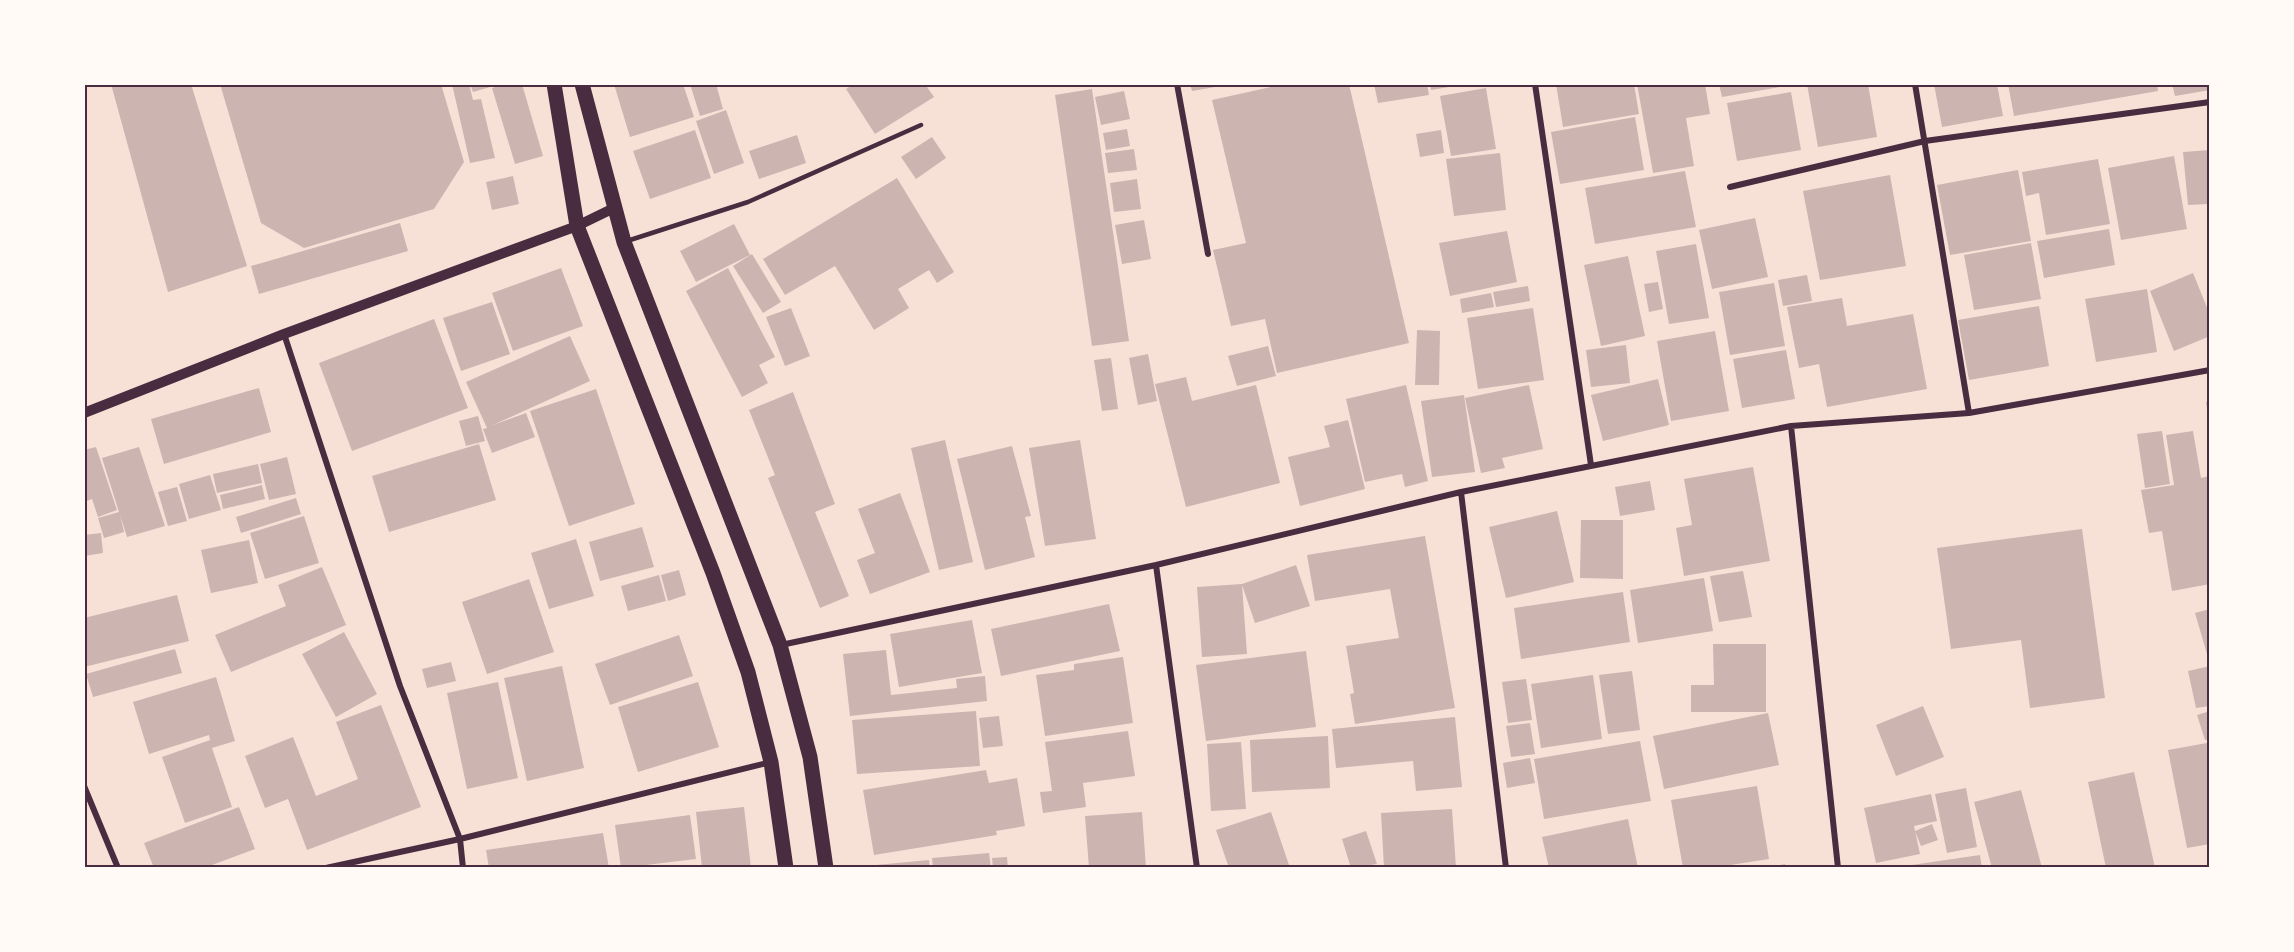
<svg xmlns="http://www.w3.org/2000/svg" width="2294" height="952" font-family="Jost,sans-serif">
<rect width="100%" height="100%" fill="#f7e1d7"/>
<!-- building -->
<path fill="#ccb4b1" d="M111 84H191L247 266 168 292Z
M220 84H441L464 162 434 209 304 248 261 223Z
M452 84H469L473 100 481 99 495 158 470 163Z
M470 84H497V85L473 92Z
M505 84H522L543 156 515 164 492 88Z
M614 84H683L694 117 630 137Z
M690 84H716L723 109 700 116Z
M854 84H925L934 97 875 134 846 89Z
M1190 84H1227V85L1192 91Z
M1284 84H1349L1409 343 1277 373 1265 319 1231 326 1213 250 1246 243 1212 100Z
M1374 84H1427L1429 95 1378 103Z
M1430 84H1461V85L1431 90Z
M1556 84H1634L1639 114 1563 127Z
M1637 84H1705L1710 114 1686 118 1694 166 1653 173Z
M1719 84H1791V85L1722 97Z
M1807 84H1868L1877 137 1818 147Z
M1934 84H1997L2003 116 1942 127Z
M2008 84H2157L2158 91 2014 116Z
M2172 84H2210V90L2175 96Z
M1486 88 1496 149 1451 156 1440 96Z
M1092 89 1129 341 1092 346 1055 95Z
M1124 91 1130 119 1101 125 1095 97Z
M1791 92 1801 150 1737 161 1727 103Z
M726 110 744 163 714 174 696 121Z
M1635 117 1644 170 1560 184 1551 132Z
M1127 129 1130 146 1106 150 1103 133Z
M695 130 711 178 650 199 633 151Z
M1441 130 1444 153 1420 157 1416 134Z
M797 135 806 163 759 179 749 151Z
M932 137 946 158 916 179 901 157Z
M1134 149 1137 170 1108 173 1105 153Z
M2210 150V217H2208L2207 204 2188 205 2183 152Z
M1500 153 1506 210 1454 216 1446 159Z
M2174 156 2187 229 2121 240 2108 168Z
M2098 159 2110 224 2046 235 2039 193 2026 196 2022 172Z
M2018 170 2031 241 1950 255 1937 185Z
M1685 171 1696 227 1595 244 1585 188Z
M1890 175 1906 266 1820 280 1803 191Z
M513 176 519 204 492 210 486 182Z
M897 178 954 272 937 283 929 270 898 289 909 308 874 330 835 266 785 295 763 259Z
M1137 179 1141 209 1114 212 1110 183Z
M1755 218 1768 277 1712 289 1699 230Z
M1144 220 1151 259 1122 264 1115 225Z
M400 223 408 251 259 294 251 266Z
M734 224 750 255 696 282 680 251Z
M2109 229 2115 265 2044 278 2037 241Z
M1507 231 1517 282 1450 296 1439 243Z
M2031 243 2041 299 1974 310 1964 255Z
M1696 244 1709 318 1669 324 1656 251Z
M752 254 781 302 763 313 733 266Z
M1628 256 1645 336 1601 346 1584 265Z
M561 268 583 326 513 351 492 293Z
M728 268 775 357 759 365 768 383 742 397 686 291Z
M2193 273 2210 315V336L2174 351 2150 291Z
M1807 275 1812 301 1783 306 1778 280Z
M1658 282 1663 309 1649 312 1644 284Z
M1774 283 1785 346 1730 355 1719 292Z
M1528 286 1530 301 1496 307 1493 292Z
M2147 289 2157 352 2096 362 2085 299Z
M1491 293 1494 307 1462 313 1460 299Z
M1842 298 1847 326 1913 314 1927 389 1827 407 1819 364 1799 368 1787 307Z
M492 302 510 354 461 371 443 318Z
M2039 306 2049 366 1969 380 1958 320Z
M791 308 810 356 785 366 766 317Z
M1533 308 1544 380 1478 389 1467 318Z
M434 319 468 408 352 451 319 363Z
M1417 330 1440 331 1439 385H1415Z
M1715 331 1729 411 1671 421 1657 341Z
M570 336 590 381 493 425 526 413 535 437 492 453 483 429 487 428 466 382Z
M1626 345 1630 383 1591 387 1586 350Z
M1268 346 1276 376 1237 386 1228 356Z
M1786 350 1795 399 1742 408 1733 359Z
M1148 354 1157 401 1138 405 1129 358Z
M1111 358 1118 409 1102 411 1094 360Z
M1186 377 1192 401 1256 385 1280 483 1186 507 1155 384Z
M1658 379 1669 425 1603 441 1591 395Z
M1406 385 1428 481 1405 487 1402 474 1365 482 1346 399Z
M1529 385 1543 449 1502 458 1505 468 1481 473 1465 398Z
M259 388 271 432 164 464 151 419Z
M596 389 635 504 569 526 530 411Z
M793 392 835 504 815 512 849 596 820 608 768 478 775 475 749 410Z
M1464 395 1475 472 1432 477 1421 401Z
M2210 401V420H2209L2206 402Z
M478 416 485 441 466 446 459 421Z
M1348 420 1365 489 1300 506 1288 457 1330 447 1324 426Z
M2162 431 2170 484 2145 488 2137 434Z
M2193 431 2201 478 2210 476V584L2172 591 2162 531 2149 533 2141 490 2174 485 2166 435Z
M945 440 973 562 939 570 911 448Z
M1080 440 1096 539 1045 546 1029 448Z
M479 444 496 500 389 532 372 476Z
M1012 446 1031 516 1025 517 1035 557 985 570 957 459Z
M96 447 117 510 98 517 92 499 84 502V450Z
M139 447 165 526 127 537 120 515 124 532 104 538 98 518 119 512 102 458Z
M287 457 296 494 269 500 260 464Z
M258 464 262 483 217 493 213 474Z
M1753 467 1770 561 1684 576 1676 528 1692 525 1684 479Z
M210 475 221 510 189 519 179 484Z
M1650 481 1655 510 1620 516 1615 487Z
M262 485 265 499 223 509 220 495Z
M177 487 187 521 168 526 158 492Z
M900 493 930 572 870 594 857 560 875 553 858 509Z
M296 498 301 514 241 533 236 517Z
M1557 511 1574 582 1506 598 1489 527Z
M304 516 319 563 265 579 250 533Z
M1581 520H1623V579L1580 578Z
M642 527 654 567 600 581 589 542Z
M2082 529 2105 698 2030 708 2021 640 1951 649 1937 548Z
M101 533 103 553 84 556V535Z
M1425 536 1455 708 1355 724 1350 694 1354 693 1346 646 1399 638 1390 589 1315 601 1307 555Z
M576 539 594 596 549 609 531 553Z
M249 540 258 583 211 593 201 550Z
M1296 565 1310 606 1255 623 1242 585 1247 654 1202 657 1197 587 1242 584Z
M322 567 346 625 231 672 215 635 286 606 278 585Z
M679 570 686 595 668 601 661 575Z
M1743 571 1752 617 1719 622 1710 576Z
M659 575 666 601 628 611 621 586Z
M1704 578 1713 631 1638 643 1630 590Z
M529 579 554 652 487 674 462 602Z
M1623 592 1630 642 1521 659 1514 608Z
M177 595 189 641 84 667V618Z
M1109 604 1120 651 1001 676 991 629Z
M2210 609V661H2209L2195 613Z
M972 620 982 673 899 687 890 634Z
M344 632 377 694 336 717 302 654Z
M679 635 693 676 610 705 595 664Z
M1713 644H1766V712H1691V685H1714Z
M175 649 182 673 93 697 86 674Z
M886 650 891 695 957 688 956 679 985 676 987 701 850 716 843 654Z
M1306 651 1316 727 1206 741 1196 665Z
M1123 657 1133 723 1045 736 1036 675 1074 670V664Z
M451 662 456 681 427 688 422 669Z
M562 666 584 768 527 781 504 678Z
M2210 666V706L2196 708 2188 671Z
M1632 671 1640 730 1608 734 1599 675Z
M1593 675 1602 739 1541 748 1531 684Z
M216 677 235 741 212 748 232 807 185 823 162 757 210 740 209 735 149 754 133 702Z
M1526 679 1532 720 1508 723 1502 682Z
M498 682 518 778 467 789 447 693Z
M698 682 719 747 638 772 618 707Z
M381 705 421 807 307 850 288 799 265 808 245 756 293 737 316 796 358 779 336 722Z
M1923 706 1944 757 1896 776 1876 725Z
M976 711 980 766 857 774 852 720Z
M2210 711V739L2205 740 2197 715Z
M1768 713 1779 765 1664 789 1653 736Z
M999 716 1003 746 983 748 979 718Z
M1455 717 1462 787 1416 791 1413 761 1336 768 1332 729Z
M1530 723 1535 754 1511 757 1506 726Z
M1128 731 1135 776 1083 783 1086 807 1043 813 1040 792 1052 791 1045 742Z
M1328 736 1330 788 1252 792 1250 740Z
M1640 741 1651 801 1544 819 1534 759Z
M1241 742 1246 809 1211 811 1207 744Z
M2207 743 2210 758V844L2187 848 2168 750Z
M1530 758 1535 783 1507 788 1503 763Z
M986 770 989 783 1017 778 1025 826 996 831 997 835 874 855 863 790Z
M2134 772 2155 868H2106L2088 782Z
M1757 786 1769 859 1711 868H1683L1671 800Z
M1966 788 1977 847 1947 853 1935 794Z
M2021 790 2042 868H1992L1974 802Z
M1931 794 1937 821 1914 826 1920 854 1876 863 1864 808Z
M239 807 255 849 204 868H154L144 843Z
M744 807 751 868H702L696 812Z
M1452 809 1456 868H1384L1381 813Z
M1142 812 1146 868H1089L1085 816Z
M1271 812 1290 868H1229L1216 830Z
M690 815 696 859 621 868 615 825Z
M1628 819 1638 868H1549L1542 837Z
M1932 824 1938 840 1921 846 1915 831Z
M1366 831 1377 864 1351 868 1342 839Z
M603 833 609 868H489L486 850Z
M989 853 991 868H933L932 858Z
M1980 855 1982 868H1898V867Z
M1007 857 1008 868H993L992 858Z
M929 860 930 868H865V866Z
M1785 864V868H1771V867Z"/>
<g fill="none" stroke-linecap="round" stroke-linejoin="round">
<!-- service -->
<path stroke="#4a2c40" stroke-width="4.5" d="M627 241 748 202 921 125"/>
<!-- minor -->
<path stroke="#4a2c40" stroke-width="6" d="M1177 84 1208 254
M1535 84 1591 465
M1915 84 1969 413
M1730 187 1925 141 2210 102
M284 334 400 686 460 839 463 868
M1791 426 1838 868
M1461 492 1506 868
M1156 565 1197 868
M781 645 1156 565 1461 492 1791 426 1969 413 2210 370
M84 786 118 868
M326 868 460 839 771 762"/>
<!-- tertiary -->
<path stroke="#4a2c40" stroke-width="10" d="M84 413 284 334 577 226 614 208"/>
<!-- primary -->
<path stroke="#4a2c40" stroke-width="15" d="M554 84 577 226 713 573 748 672 771 762 786 868
M582 84 624 242 780 645 810 757 826 868"/>
</g>
<!-- border -->
<rect width="2294" height="952" fill="none" stroke="#fffaf5" stroke-width="171"/>
<rect x="86" y="86" width="2122" height="780" fill="none" stroke="#4a2c40" stroke-width="2"/>
</svg>
